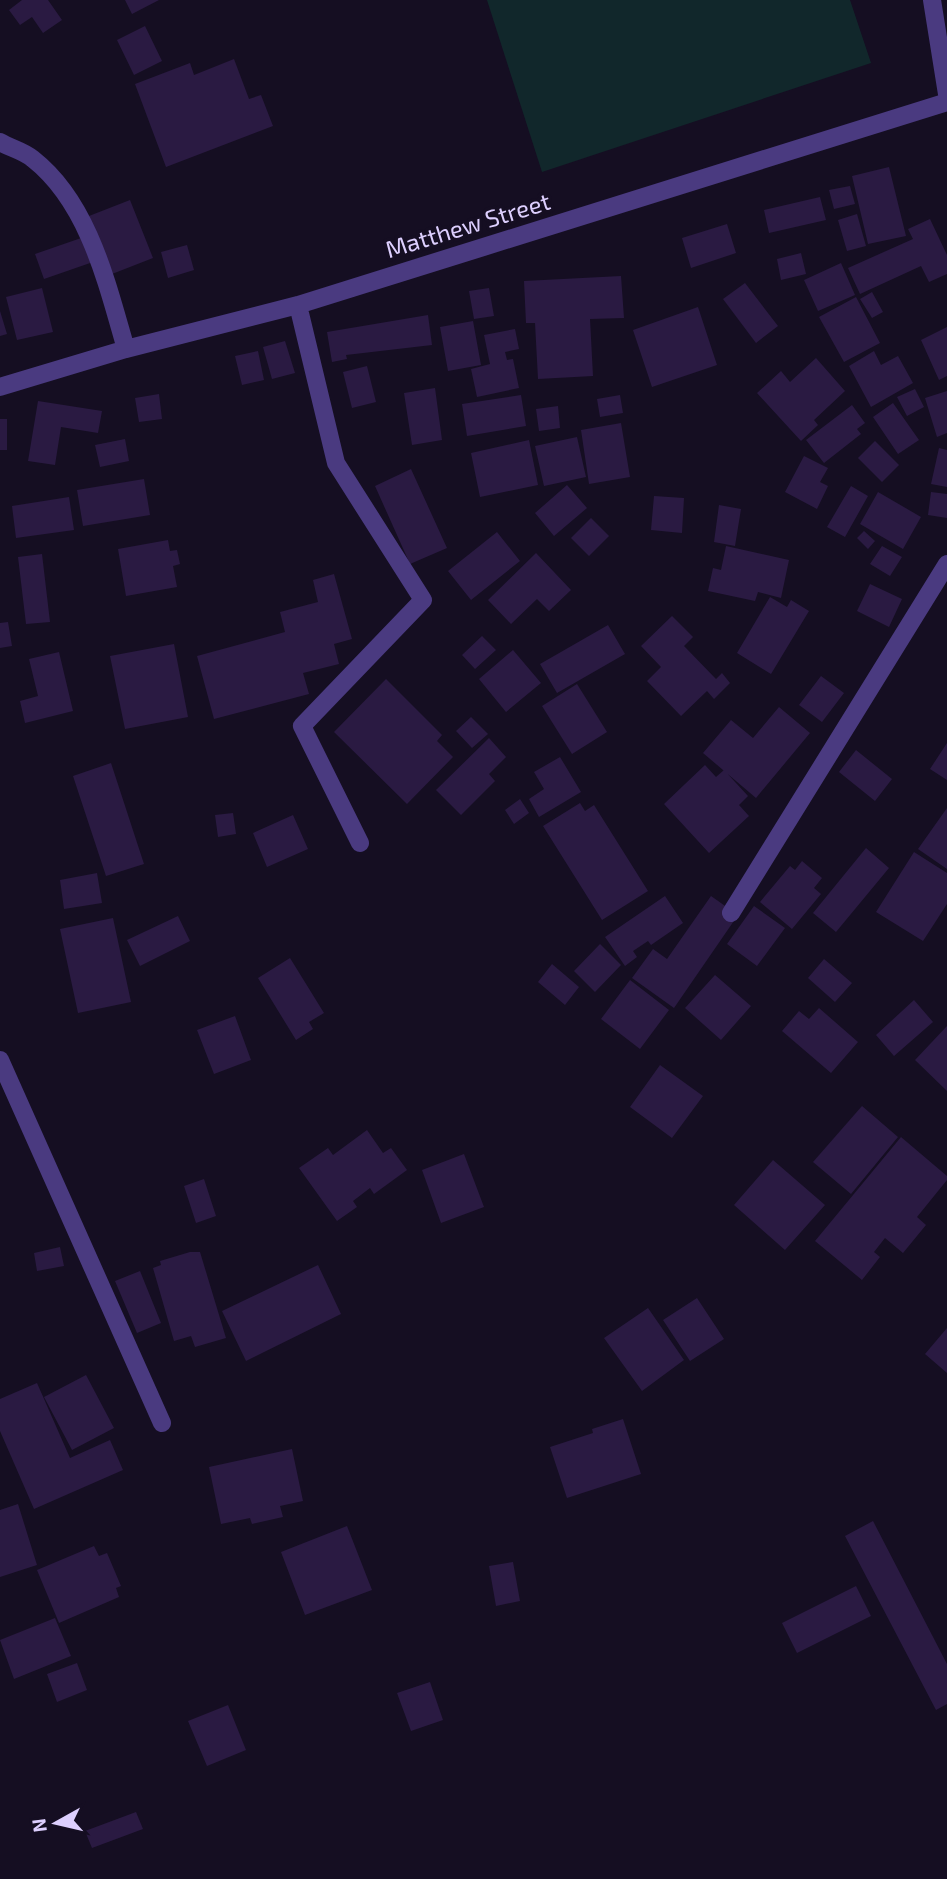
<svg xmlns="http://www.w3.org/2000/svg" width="947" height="1879" font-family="'Exo 2',sans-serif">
<rect width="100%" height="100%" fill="#150e22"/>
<!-- green -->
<path fill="#11272b" d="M487 0H850L871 63 542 172Z"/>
<!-- building -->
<path fill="#2a1a42" d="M22 0H48L62 20 43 33 32 17 20 25 9 10Z
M125 0H159L132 14Z
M145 26 162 61 134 75 117 40Z
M234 59 249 99 261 95 273 126 166 167 135 84 190 63 194 75Z
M889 167 906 236 868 244 852 176Z
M850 186 855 204 834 209 829 190Z
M820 197 826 220 769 233 764 210Z
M130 200 153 258 112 274 89 216Z
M857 214 866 246 847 251 838 220Z
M930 219 947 255V274L929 282 921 266 860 294 848 268 913 239 908 229Z
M727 224 736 253 691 268 682 238Z
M84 237 93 262 44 279 35 254Z
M187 245 194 270 168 278 161 252Z
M801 253 806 274 781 280 777 259Z
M841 263 855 295 818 311 804 280Z
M621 276 624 318 590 319 593 376 538 379 535 323H526L524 281Z
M745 283 778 326 756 343 723 299Z
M42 288 53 332 17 340 6 297Z
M489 288 494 316 474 319 469 291Z
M872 292 883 312 872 318 860 299Z
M856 297 880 343 844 362 819 317Z
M698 307 717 365 652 387 633 330Z
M0 311 7 334 0 336Z
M428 315 432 345 346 355 347 359 332 362 327 332Z
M473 321 481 365 448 371 440 327Z
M947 327V376L939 380 921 340Z
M515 329 519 349 505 352 507 360 513 359 519 388 477 397 471 369 490 364 484 335Z
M285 341 295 373 272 379 263 347Z
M258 351 264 380 242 385 235 356Z
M874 351 881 365 898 356 913 383 871 407 849 366Z
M816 358 845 391 814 420 818 425 801 441 757 393 781 371 790 382Z
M367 366 376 402 352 408 343 372Z
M435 388 442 440 412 445 404 393Z
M915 389 924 407 907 416 897 397Z
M947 391V433L937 437 925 398Z
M159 394 162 419 139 422 135 398Z
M521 395 526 426 467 436 462 404Z
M620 395 623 413 600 417 597 399Z
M38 401 102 411 98 433 61 427 55 465 28 461Z
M893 403 919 440 898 454 873 417Z
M852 405 865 423 857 429 861 434 824 463 806 440Z
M558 406 560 428 539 431 536 409Z
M0 419H7V450H0Z
M621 423 630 477 589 484 581 430Z
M577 437 586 477 544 486 535 446Z
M125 439 129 461 100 467 95 445Z
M529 440 538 485 480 497 471 453Z
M875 441 899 465 882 482 858 458Z
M939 448 947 450V487L931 484Z
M804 456 828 468 820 482 828 486 817 509 785 492Z
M411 469 447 548 410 564 375 486Z
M144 479 150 515 83 526 77 490Z
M567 485 587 508 554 536 535 513Z
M851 486 868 496 845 537 827 527Z
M878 492 921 517 903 549 860 524Z
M931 492 947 494V518L928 515Z
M654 496 684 498 682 533 651 530Z
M69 497 74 530 16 538 12 506Z
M719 505 741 509 735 546 714 542Z
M591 518 609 536 589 556 571 538Z
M864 531 875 541 868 549 857 538Z
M497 532 520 561 471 600 448 571Z
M168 540 170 551 177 550 180 564 173 566 177 587 126 596 118 549Z
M726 546 789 560 781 598 758 592 755 601 708 591 713 568 721 570Z
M882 546 902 557 890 576 870 564Z
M536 553 571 590 549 611 537 599 511 624 488 600Z
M42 554 50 622 26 624 18 557Z
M334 574 352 639 334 644 339 664 303 673 309 694 214 719 197 656 285 632 280 612 318 602 313 580Z
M870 584 902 599 889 627 857 611Z
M770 597 787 607 791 600 809 611 771 674 737 653Z
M672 616 693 637 684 646 716 679 722 673 730 683 714 699 707 691 681 716 647 681 661 667 641 646Z
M8 622 12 646 0 648V623Z
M608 625 625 654 557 693 540 664Z
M482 636 496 650 475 669 462 655Z
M174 644 188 717 125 729 110 656Z
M513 650 541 683 506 712 479 679Z
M59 652 73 711 25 723 20 701 38 696 29 659Z
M821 676 844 693 822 722 799 705Z
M386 679 442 735 437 741 453 757 407 804 334 732Z
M577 684 607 732 572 754 542 706Z
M779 707 810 733 756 798 703 753 731 720 753 738Z
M471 717 488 734 472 748 456 731Z
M489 738 506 757 489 774 495 781 461 815 436 790Z
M947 743V780L930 769Z
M856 750 892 779 875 801 839 772Z
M560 757 581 792 539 817 529 799 544 789 534 772Z
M111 763 144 864 106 876 73 776Z
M705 765 716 777 724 770 748 796 739 805 749 816 709 853 664 804Z
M520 799 529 813 514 824 505 810Z
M580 803 585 811 594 805 648 891 602 920 543 826Z
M947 808V869L918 849Z
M233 813 236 834 218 837 215 815Z
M293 815 308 849 267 867 253 833Z
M866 848 889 868 836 932 813 913Z
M914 852 947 873V904L923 941 876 912Z
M802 861 822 878 814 888 821 894 792 929 760 902 790 866 795 870Z
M97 873 102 903 64 909 60 880Z
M665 896 683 923 651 945 648 941 633 951 637 957 625 966 605 937Z
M711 896 738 915 674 1008 632 978 653 949 667 959Z
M754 906 785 928 757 966 727 944Z
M178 916 190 941 140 966 127 940Z
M113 918 131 1002 78 1013 60 929Z
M600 944 621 965 595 992 574 971Z
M290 958 324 1013 309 1022 313 1029 296 1040 258 978Z
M824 959 852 983 835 1002 808 978Z
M552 964 579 987 565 1005 538 982Z
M715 975 751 1006 721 1040 685 1008Z
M630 980 669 1010 640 1049 601 1019Z
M914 1000 933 1022 894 1056 876 1035Z
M819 1008 858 1042 831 1073 782 1031 799 1011 809 1019Z
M235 1016 251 1060 214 1074 197 1030Z
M947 1026V1091L915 1060Z
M660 1065 703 1096 672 1138 630 1107Z
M862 1106 898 1137 851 1194 813 1162Z
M367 1130 383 1153 391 1148 407 1170 374 1194 370 1188 353 1201 357 1207 337 1221 299 1168 328 1148 333 1155Z
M901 1137 947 1176V1180L917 1217 926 1225 903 1253 885 1238 874 1252 880 1257 862 1280 815 1241Z
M464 1154 484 1207 441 1223 422 1170Z
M773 1160 825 1205 785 1250 734 1205Z
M204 1179 216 1216 196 1223 184 1186Z
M60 1247 64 1266 37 1271 34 1253Z
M190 1252H200L226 1338 195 1347 191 1336 174 1341 153 1268 161 1265 160 1261Z
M318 1265 341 1314 246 1361 222 1311Z
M140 1271 161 1323 137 1333 115 1281Z
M697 1298 724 1339 690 1361 663 1320Z
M648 1308 684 1360 642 1391 604 1338Z
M947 1328V1373L925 1354Z
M86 1375 114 1428 72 1450 44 1397Z
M37 1383 70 1458 110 1440 123 1470 34 1509 0 1431V1399Z
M623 1419 641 1474 567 1498 550 1447 593 1433 592 1429Z
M292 1449 303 1501 280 1506 283 1517 252 1524 250 1518 221 1524 209 1467Z
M18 1504 37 1565 0 1577V1510Z
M873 1521 947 1664V1704L936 1710 845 1536Z
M347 1526 372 1590 305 1615 281 1552Z
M94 1546 99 1556 107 1553 121 1586 116 1588 119 1597 59 1623 37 1570Z
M513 1562 520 1601 496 1606 489 1566Z
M856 1586 871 1616 797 1653 782 1623Z
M55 1618 71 1656 14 1679 0 1640Z
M77 1663 87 1690 57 1702 47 1674Z
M430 1682 443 1720 411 1731 397 1693Z
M228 1705 246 1750 207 1766 188 1721Z
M136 1812 143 1829 92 1848 85 1831Z"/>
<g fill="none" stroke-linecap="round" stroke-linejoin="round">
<!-- minor -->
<path stroke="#4a3a80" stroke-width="18" d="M932 0 947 94
M0 142C10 148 24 151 33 159 89 203 107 284 126 349
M298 305 336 463 423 600 302 726 360 843
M0 387 126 349 298 305 947 102
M731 913 947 564
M0 1060 162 1423"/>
</g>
<g text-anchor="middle" stroke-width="7" stroke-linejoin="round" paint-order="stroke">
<!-- street labels -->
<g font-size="24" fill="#ddcffe" stroke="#150e22">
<text transform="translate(468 226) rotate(-17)" y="8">Matthew Street</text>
</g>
</g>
<!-- north arrow -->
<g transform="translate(56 1823) rotate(262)" stroke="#150e22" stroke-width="5" paint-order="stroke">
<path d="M0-5L12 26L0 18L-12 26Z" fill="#ddcffe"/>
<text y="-10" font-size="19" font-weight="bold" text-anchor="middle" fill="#ddcffe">N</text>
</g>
</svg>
